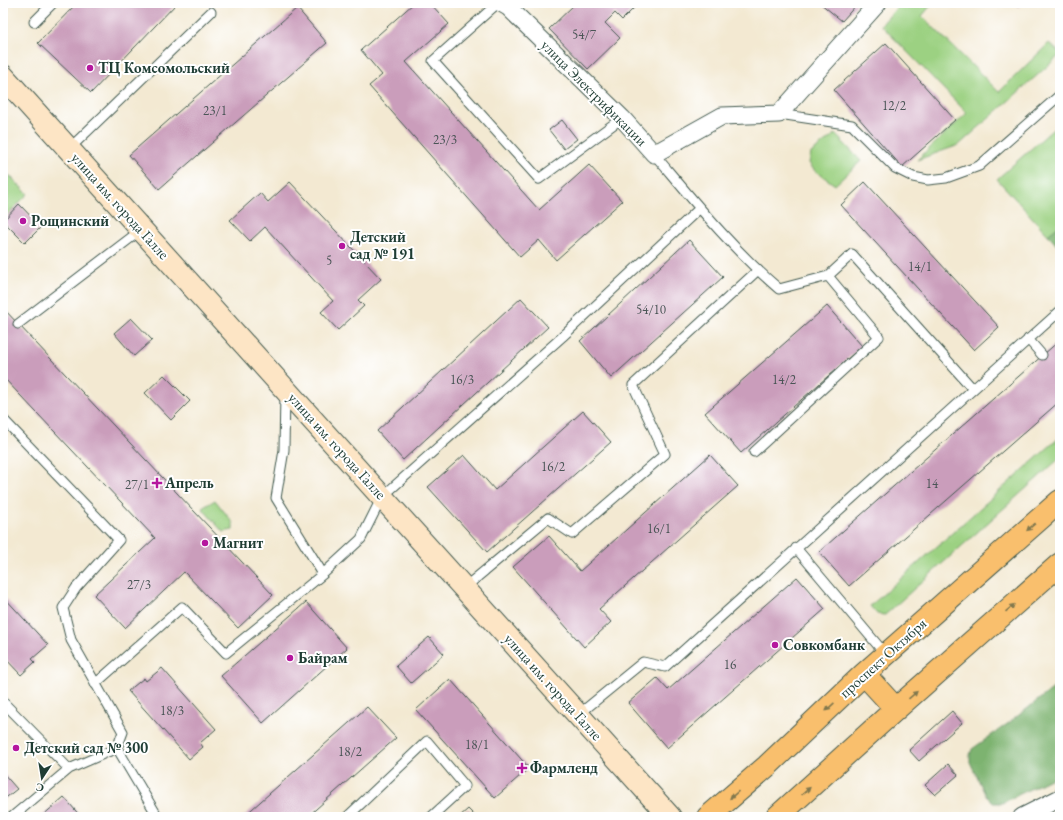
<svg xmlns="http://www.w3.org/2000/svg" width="1063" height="820" font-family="'EB Garamond',serif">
<rect width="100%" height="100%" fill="#fff"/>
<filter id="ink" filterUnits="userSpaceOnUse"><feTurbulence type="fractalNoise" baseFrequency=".025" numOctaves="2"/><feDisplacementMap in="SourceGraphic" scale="8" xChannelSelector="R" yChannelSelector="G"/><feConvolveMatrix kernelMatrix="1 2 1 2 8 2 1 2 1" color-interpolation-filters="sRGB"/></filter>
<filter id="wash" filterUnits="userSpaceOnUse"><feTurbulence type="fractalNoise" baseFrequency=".012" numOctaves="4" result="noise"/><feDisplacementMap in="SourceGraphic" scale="16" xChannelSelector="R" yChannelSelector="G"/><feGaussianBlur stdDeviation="0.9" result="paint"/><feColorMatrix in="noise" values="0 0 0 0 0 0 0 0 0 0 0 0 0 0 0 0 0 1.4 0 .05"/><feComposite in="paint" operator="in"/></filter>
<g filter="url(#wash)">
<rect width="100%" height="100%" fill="#f3e9d2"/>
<!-- green -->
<path fill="#9cd182" stroke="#5e875b" d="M901 3H933L922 16 999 92 1049 43 1060 53V55L959 145 917 160 967 113 881 25Z
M1060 123V225L1048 235 997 179Z
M835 134 861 161 835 185 814 170 809 163 811 153Z
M3 169 28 194 3 219Z
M1060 437V458L885 615 877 614 870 606Z
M215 500 233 523V530L223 532 202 508Z"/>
<!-- forest -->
<path fill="#7db370" stroke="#4e7852" d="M1060 225V249L1048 235Z
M1060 683V774L1002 803H993L986 796 970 762V755L972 749 1010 722Z"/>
<g id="blocks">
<!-- building -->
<path fill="#ca9dbb" d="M77 3H177L91 93 38 43Z
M414 3H430L449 24 406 62 539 210 589 165 622 201 556 260 539 240 520 257 369 86 382 75 361 50Z
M576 3H639L622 20 615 13 605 23 620 38 588 69 549 29Z
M820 3H858L842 21Z
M1014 3H1023L1018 7Z
M297 8 327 43 159 189 129 155Z
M886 43 955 120 902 167 834 90Z
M562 120 577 139 564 149 549 130Z
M290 182 381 279 358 300 364 306 338 330 321 312 333 301 265 227 250 241 230 220 260 193 268 202Z
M865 182 999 327 974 350 841 205Z
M19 204 41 227 25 243 3 221Z
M689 240 723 277 611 378 580 341Z
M521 298 548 327 403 460 377 431Z
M827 306 862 346 741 453 705 413Z
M3 308 273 595 238 628 184 572 125 628 94 595 155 538 3 377Z
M131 318 152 340 134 356 114 333Z
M1060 340V401L849 586 819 552Z
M164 375 190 401 171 420 145 393Z
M583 411 611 442 487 552 428 487 464 455 495 490Z
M710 455 738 486 599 609 611 622 584 647 513 567 549 536 580 571Z
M797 577 825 609 667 748 628 703 657 678 668 690Z
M3 596 48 645 32 659 35 662 21 675 3 656Z
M306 602 347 648 263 723 221 676Z
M429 637 444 654 411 683 396 666Z
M162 668 216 729 200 743 203 747 189 759 128 691 144 678 146 681Z
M450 679 529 768 495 798 416 710Z
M367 707 396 738 307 817H243Z
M952 711 962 723 919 761 909 750Z
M948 764 958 775 935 795 925 785Z
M3 773 17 789 3 800Z
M64 797 81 817H41Z
M468 809 476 817H459Z"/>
</g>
</g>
<g filter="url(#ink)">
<use href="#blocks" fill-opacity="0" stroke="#3f574c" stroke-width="1"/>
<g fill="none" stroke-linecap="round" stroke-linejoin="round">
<!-- service casing -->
<g stroke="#3f574c" stroke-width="11">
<path id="service" d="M498 3 433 61 539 179 622 118
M34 22 53 3
M779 114 852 125 895 168 913 177 928 180 946 178 979 166 1060 95
M69 149 211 12
M654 154C693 200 732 249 779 289L828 276 879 337 754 452
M828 276 852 254 973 389
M18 324 141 230
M1028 339 1042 355
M285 394 284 450 276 498 323 574
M3 419 119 540 76 588 63 608 71 640 123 732 117 748 69 769 12 817
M796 548 886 655
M464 588 548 518 572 534 665 454 633 385 758 270
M95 684 182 607 226 653 323 574 361 539 382 497 562 337 700 208
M3 702 69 769
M578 715 643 662 665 667 1060 311
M117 748 158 817
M347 817 427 741 465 786 431 817"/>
</g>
<!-- minor casing -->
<g stroke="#3f574c" stroke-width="19">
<path id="minor" d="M501 3 508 7 622 118 654 154 722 116 779 114 878 3
M1022 817 1060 798"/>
</g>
<!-- secondary casing -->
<g stroke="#3f574c" stroke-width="24">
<path id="secondary" d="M3 76 670 817"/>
</g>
<!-- primary casing -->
<g stroke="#3f574c" stroke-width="24">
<path id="primary" d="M864 674 896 709
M708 817 767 766 864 674 1060 501
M777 817 896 709 1060 564"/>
</g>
<!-- service -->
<use href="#service" stroke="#fff" stroke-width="9"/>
<!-- minor -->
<use href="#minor" stroke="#fff" stroke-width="17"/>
<!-- secondary -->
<use href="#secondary" stroke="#fde5c5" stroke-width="22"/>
<!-- primary -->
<use href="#primary" stroke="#f9bf6d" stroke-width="22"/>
</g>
<!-- one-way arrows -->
<defs><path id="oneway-solid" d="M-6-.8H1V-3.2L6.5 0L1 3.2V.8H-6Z"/></defs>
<g fill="#81784e">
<use href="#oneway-solid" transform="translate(1031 527) rotate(139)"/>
<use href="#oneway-solid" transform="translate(1010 608) rotate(-41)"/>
<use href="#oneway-solid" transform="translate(913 695) rotate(-41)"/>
<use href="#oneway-solid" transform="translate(830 707) rotate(137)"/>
<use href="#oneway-solid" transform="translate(806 791) rotate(-42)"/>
<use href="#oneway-solid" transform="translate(734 795) rotate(139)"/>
</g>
</g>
<!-- markers -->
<g fill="#b5179e" stroke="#fff" stroke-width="1.5">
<circle cx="90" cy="68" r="4"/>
<circle cx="23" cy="221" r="4"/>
<circle cx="342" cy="246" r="4"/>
<path d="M155 477h4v4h4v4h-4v4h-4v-4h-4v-4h4z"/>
<circle cx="205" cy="543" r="4"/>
<circle cx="775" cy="645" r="4"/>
<circle cx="290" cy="658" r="4"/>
<circle cx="16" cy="748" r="4"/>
<path d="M520 762h4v4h4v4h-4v4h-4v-4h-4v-4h4z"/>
</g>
<g text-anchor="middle" stroke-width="4" stroke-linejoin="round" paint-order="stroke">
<!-- number labels -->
<g font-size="13" fill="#4a5556">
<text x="584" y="39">54/7</text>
<text x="894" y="110">12/2</text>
<text x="215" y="115">23/1</text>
<text x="445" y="144">23/3</text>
<text x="329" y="265">5</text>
<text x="920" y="271">14/1</text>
<text x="651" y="314">54/10</text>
<text x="462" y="384">16/3</text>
<text x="784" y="384">14/2</text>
<text x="553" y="471">16/2</text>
<text x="932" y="488">14</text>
<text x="137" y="489">27/1</text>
<text x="659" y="533">16/1</text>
<text x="139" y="589">27/3</text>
<text x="730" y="669">16</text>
<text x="172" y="715">18/3</text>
<text x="477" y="749">18/1</text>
<text x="350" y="756">18/2</text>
</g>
<!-- poi labels -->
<g font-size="15" font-weight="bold" fill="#1f3d34" stroke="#fff" text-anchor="start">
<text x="98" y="73">ТЦ Комсомольский</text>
<text x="31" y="226">Рощинский</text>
<text x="350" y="242">Детский<tspan x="350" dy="17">сад № 191</tspan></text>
<text x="165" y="488">Апрель</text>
<text x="213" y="548">Магнит</text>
<text x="783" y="650">Совкомбанк</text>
<text x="298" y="663">Байрам</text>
<text x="24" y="753">Детский сад № 300</text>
<text x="530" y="773">Фармленд</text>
</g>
<!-- street labels -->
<g font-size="15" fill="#1f3d34" stroke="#fff">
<text transform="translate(594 93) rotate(45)" y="5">улица Электрификации</text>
<text transform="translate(120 206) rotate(48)" y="5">улица им. города Галле</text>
<text transform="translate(337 446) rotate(48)" y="5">улица им. города Галле</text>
<text transform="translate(883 658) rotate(-42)" y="5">проспект Октября</text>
<text transform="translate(553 687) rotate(48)" y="5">улица им. города Галле</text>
</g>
</g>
<!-- margin -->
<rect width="1063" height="820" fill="none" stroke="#fff" stroke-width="16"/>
<!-- north arrow -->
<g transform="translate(42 778) rotate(192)" stroke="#ffffff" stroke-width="3" paint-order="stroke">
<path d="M0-3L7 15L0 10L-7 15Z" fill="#1f3d34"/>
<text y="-6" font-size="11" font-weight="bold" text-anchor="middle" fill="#1f3d34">С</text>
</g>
</svg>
